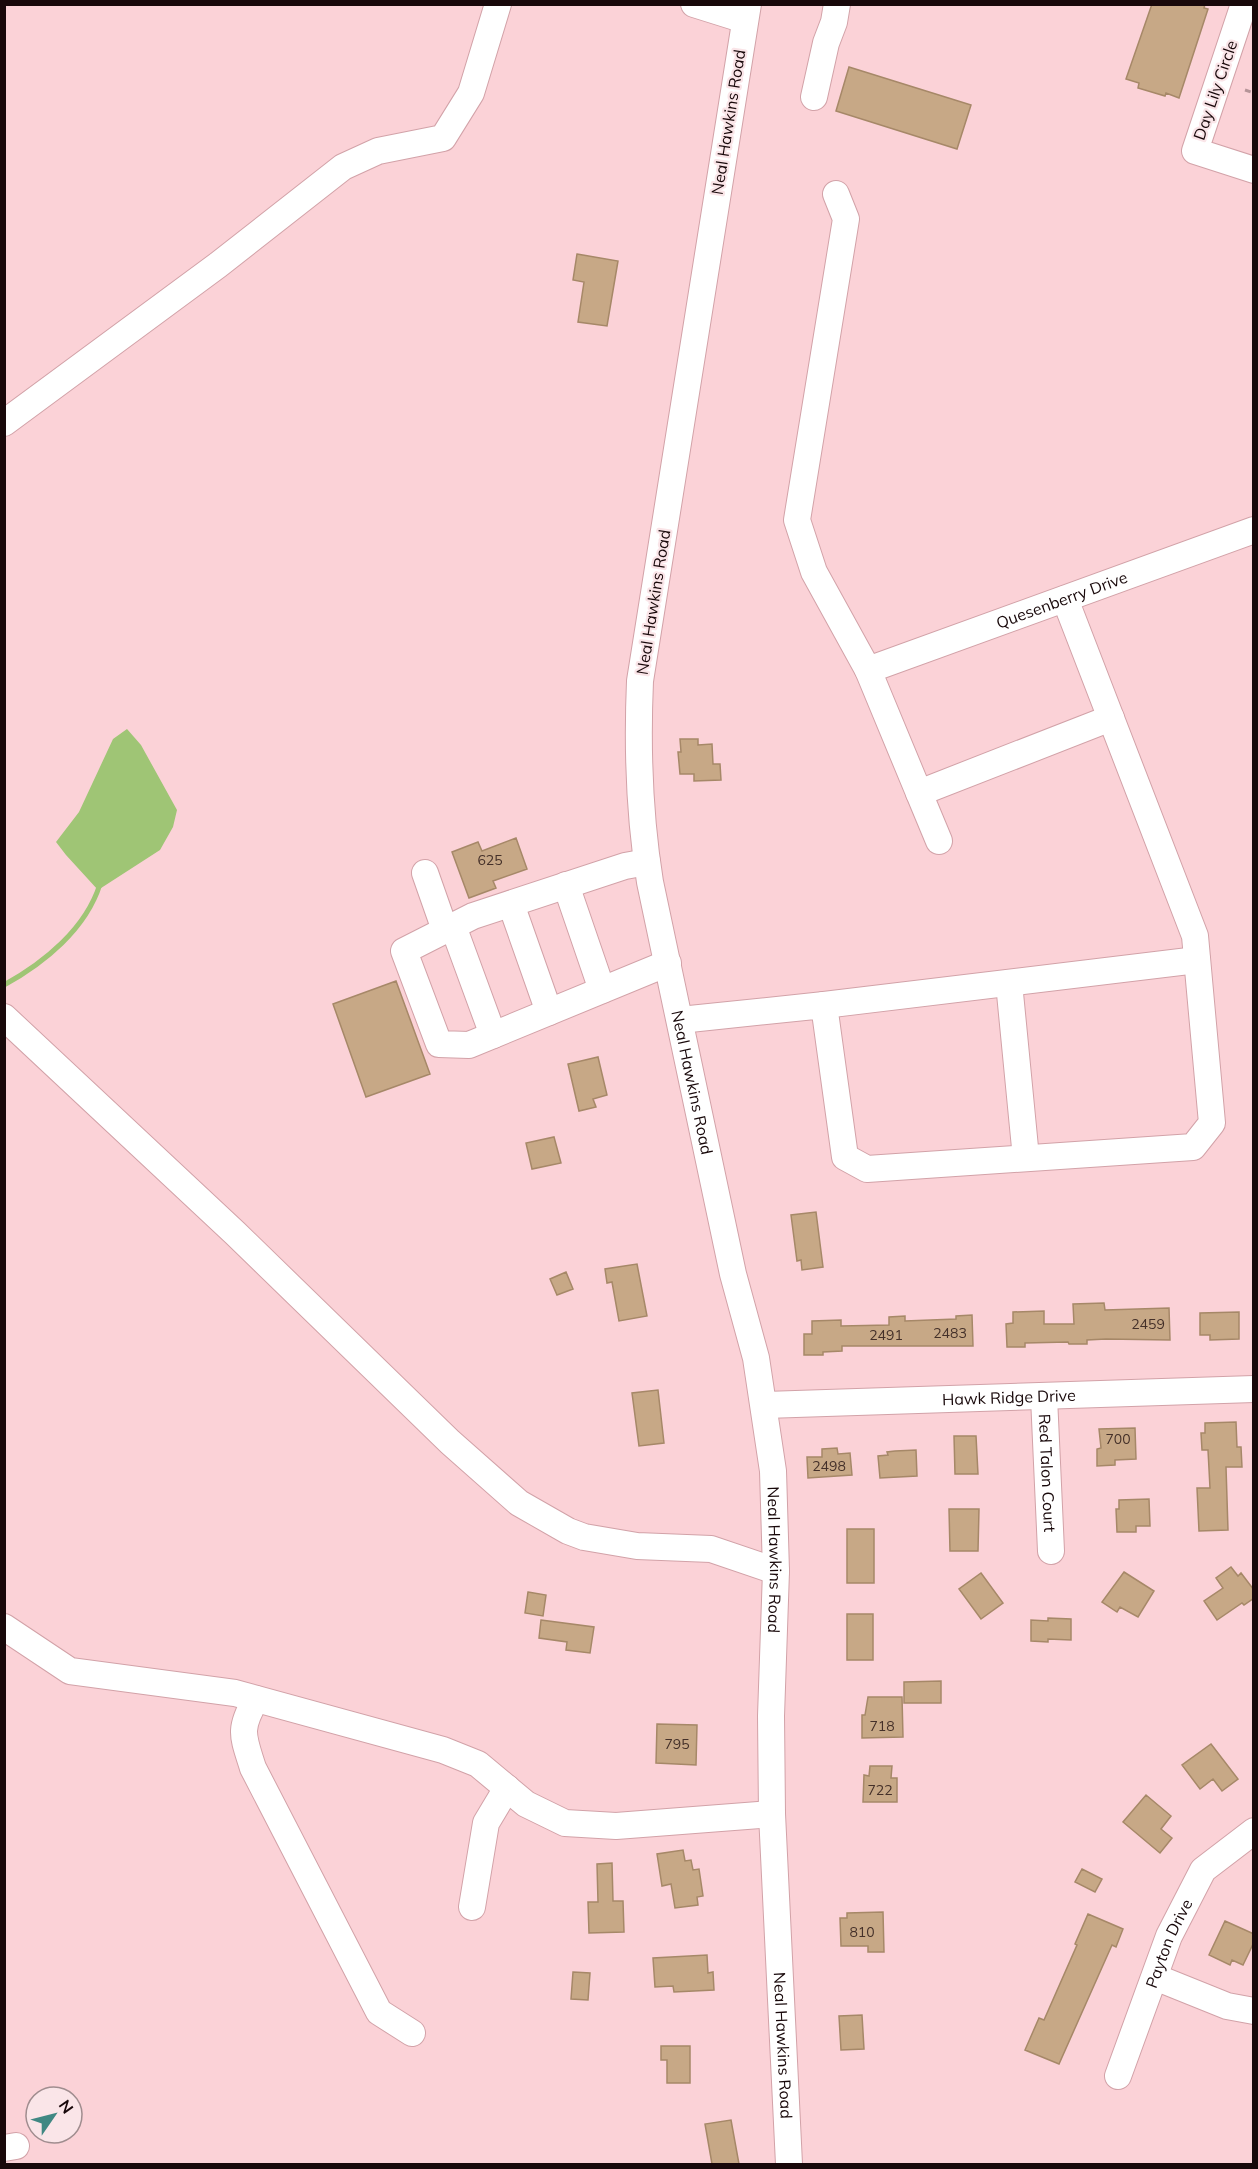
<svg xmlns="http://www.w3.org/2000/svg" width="1258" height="2169" font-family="Mulish,sans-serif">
<rect width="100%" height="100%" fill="#fbd2d7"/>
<!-- water -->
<path fill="#9fc575" d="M127 729 141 745 177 810 173 827 160 850 98 890 66 855 56 842 79 812 113 739Z"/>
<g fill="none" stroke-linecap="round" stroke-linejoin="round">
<!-- stream -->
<path stroke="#9fc575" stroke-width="5" d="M4 985C44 963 86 929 100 884"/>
</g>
<!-- building -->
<path fill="#c7a886" stroke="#a68868" stroke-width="1.5" d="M1152 4H1205L1204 8 1208 9 1179 98 1166 93 1165 96 1138 88 1139 83 1126 79Z
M849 67 971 105 957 149 836 111Z
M577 254 618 261 607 326 578 322 584 282 573 280Z
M680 739H698V745L712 744 713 764H720L721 780 694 781V774H680L678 752H681Z
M516 838 527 869 493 881 496 888 469 898 452 852 478 842 482 851Z
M396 981 430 1074 366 1097 333 1004Z
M598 1057 607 1095 593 1099 596 1107 579 1111 568 1064Z
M554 1137 561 1163 532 1169 526 1143Z
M816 1212 823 1267 802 1270 801 1260 797 1261 791 1215Z
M637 1264 647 1316 619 1321 612 1282 607 1283 605 1269Z
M566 1272 573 1289 557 1295 550 1279Z
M1104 1303 1105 1310 1169 1308 1170 1340 1106 1339 1087 1340V1344H1069L1068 1342 1025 1343V1347H1007L1006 1324 1013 1323V1312L1044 1311V1324H1074L1073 1304Z
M1239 1312V1339L1210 1340V1335H1200V1313Z
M972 1315 973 1346H842V1351L823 1352V1355H804V1334H812V1321L841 1320V1326L889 1325V1317L905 1316V1321L956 1319V1316Z
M658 1390 664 1443 639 1446 632 1393Z
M1236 1422 1237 1447H1241L1242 1467H1226L1228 1530 1199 1531 1197 1488H1210L1208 1450H1202L1201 1433H1205V1423Z
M1135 1428 1136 1459 1115 1460V1465L1097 1466V1449L1101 1448 1099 1429Z
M954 1436H976L978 1474H955Z
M837 1448 838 1454 850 1453 852 1475 808 1478 807 1457H822V1449Z
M916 1450 917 1476 880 1478 878 1456 888 1455 887 1452 895 1451Z
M1149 1499 1150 1526H1136V1532H1117L1116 1509H1119V1500Z
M949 1509H979L978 1551H950Z
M847 1529H874V1583H847Z
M1231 1567 1238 1576 1241 1573 1254 1590V1598L1244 1605 1242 1603 1217 1620 1204 1601 1223 1588 1216 1578Z
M1124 1572 1154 1591 1138 1617 1120 1607 1117 1612 1102 1602Z
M981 1573 1003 1603 981 1619 959 1589Z
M528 1592 546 1595 543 1616 525 1613Z
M847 1614H873V1660H847Z
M1048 1618 1071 1619V1640L1048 1639V1642L1031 1641V1620L1048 1621Z
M541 1620 594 1627 590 1653 566 1650 567 1642 539 1638Z
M941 1681V1703H904V1682Z
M868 1697H902L903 1737 862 1738V1715H865Z
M657 1724 697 1725 696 1765 656 1763Z
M1211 1744 1238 1779 1222 1791 1213 1779 1200 1789 1182 1765Z
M870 1766H892L891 1778H897V1802H863L864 1775 869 1776Z
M1146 1795 1171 1816 1161 1829 1172 1838 1160 1853 1123 1822Z
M683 1850 685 1861 691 1860 693 1870 699 1869 703 1896 697 1897 698 1905 675 1908 671 1884 662 1886 657 1854Z
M612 1863 613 1901H623L624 1932 589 1933 588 1902H598L597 1864Z
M1082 1869 1102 1879 1095 1892 1075 1882Z
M883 1912 884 1952H868V1946H841L840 1918H847V1913Z
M1088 1914 1123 1929 1116 1947 1112 1945 1059 2064 1025 2050 1039 2018 1044 2020 1077 1945 1075 1944Z
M1225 1921 1254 1934V1942L1243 1965 1232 1960 1230 1965 1209 1955Z
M707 1955 708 1973 713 1972 714 1990 674 1992 673 1986 655 1987 653 1958Z
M573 1972 590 1973 588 2000 571 1999Z
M862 2015 864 2049 841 2050 839 2016Z
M661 2046H690V2083H667V2060H661Z
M731 2120 739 2164H712L705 2124Z"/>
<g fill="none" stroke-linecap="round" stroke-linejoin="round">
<!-- minor casing -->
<g stroke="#d2a2a8" stroke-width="28">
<g id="minor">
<path d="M694 4 745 20"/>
<path id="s1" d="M748 4 640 681C637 750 639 814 650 882L733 1274 756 1358 773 1471 776 1571 771 1716 772 1814 789 2164"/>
<path d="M1244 4 1195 151 1254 170"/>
<path d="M814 97 826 43 834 22 837 4"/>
<path d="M836 194 846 219 797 520 814 572 868 670 919 793 1111 718"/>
<path d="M4 423 218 265 343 167 378 151 443 138 471 93 498 4"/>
<path id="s2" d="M868 670 1254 530"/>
<path d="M919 793 939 841"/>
<path d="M647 862 625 866 473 916 404 951 439 1044 469 1045 668 963"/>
<path d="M425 873 445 930"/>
<path d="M566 885 602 990"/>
<path d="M511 904 549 1012"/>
<path d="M453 926 493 1035"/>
<path d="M1009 983 1026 1158"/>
<path d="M824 1005 1197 960"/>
<path d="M4 1017 235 1233 450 1442 519 1503 568 1531 584 1537 637 1546 711 1549 776 1571"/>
<path d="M680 1020 824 1005 845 1157 867 1169 1193 1147 1212 1123 1195 936 1065 599"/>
<path id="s3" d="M1044 1397 1051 1551"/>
<path id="s4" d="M765 1405 1254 1389"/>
<path d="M4 1627 70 1671 235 1693 443 1750 478 1764 526 1804 565 1823 616 1826 772 1814"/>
<path d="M256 1699C238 1730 243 1736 253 1768L379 2012 412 2033"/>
<path d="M472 1907 486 1823 507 1788"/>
<path d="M1155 1977 1227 2006 1254 2011"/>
<path id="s5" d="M1118 2076 1169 1936 1203 1870 1254 1831"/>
<path d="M4 2148 16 2146"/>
</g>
</g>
<!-- path -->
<path stroke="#b59498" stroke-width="3" stroke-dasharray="6 3" stroke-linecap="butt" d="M1245 90 1254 93"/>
<!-- minor -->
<use href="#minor" stroke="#fff" stroke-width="26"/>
</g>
<g text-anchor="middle" stroke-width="4.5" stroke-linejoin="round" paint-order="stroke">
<!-- number labels -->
<g font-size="14" fill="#443029">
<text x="490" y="865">625</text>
<text x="1148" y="1329">2459</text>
<text x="950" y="1338">2483</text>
<text x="886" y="1340">2491</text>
<text x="1118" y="1444">700</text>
<text x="829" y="1471">2498</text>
<text x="882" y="1731">718</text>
<text x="677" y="1749">795</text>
<text x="880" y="1795">722</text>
<text x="862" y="1937">810</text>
</g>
<!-- street labels -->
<g font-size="16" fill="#18080a" stroke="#fae5e8">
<text transform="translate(1215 90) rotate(-71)" y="6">Day Lily Circle</text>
<text transform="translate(728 122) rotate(-81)" y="6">Neal Hawkins Road</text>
<text dy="6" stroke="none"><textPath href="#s2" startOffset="206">Quesenberry Drive</textPath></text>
<text transform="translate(653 602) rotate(-81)" y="6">Neal Hawkins Road</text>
<text dy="6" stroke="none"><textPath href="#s1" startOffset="1092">Neal Hawkins Road</textPath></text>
<text dy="6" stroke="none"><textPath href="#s4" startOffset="244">Hawk Ridge Drive</textPath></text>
<text dy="6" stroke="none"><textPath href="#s3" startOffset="76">Red Talon Court</textPath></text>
<text dy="6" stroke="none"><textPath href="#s1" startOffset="1578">Neal Hawkins Road</textPath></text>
<text dy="6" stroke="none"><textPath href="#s5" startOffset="142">Payton Drive</textPath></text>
<text dy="6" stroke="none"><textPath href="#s1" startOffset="2064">Neal Hawkins Road</textPath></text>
</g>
</g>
<!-- border -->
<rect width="1258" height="2169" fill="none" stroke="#18080a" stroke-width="12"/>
<!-- north arrow -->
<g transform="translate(54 2115) rotate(55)"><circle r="28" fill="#fae5e8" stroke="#a08d8f" stroke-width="1.5"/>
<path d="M0-4.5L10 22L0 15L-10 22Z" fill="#408883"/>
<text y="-9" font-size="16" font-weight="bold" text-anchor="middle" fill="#18080a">N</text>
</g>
</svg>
